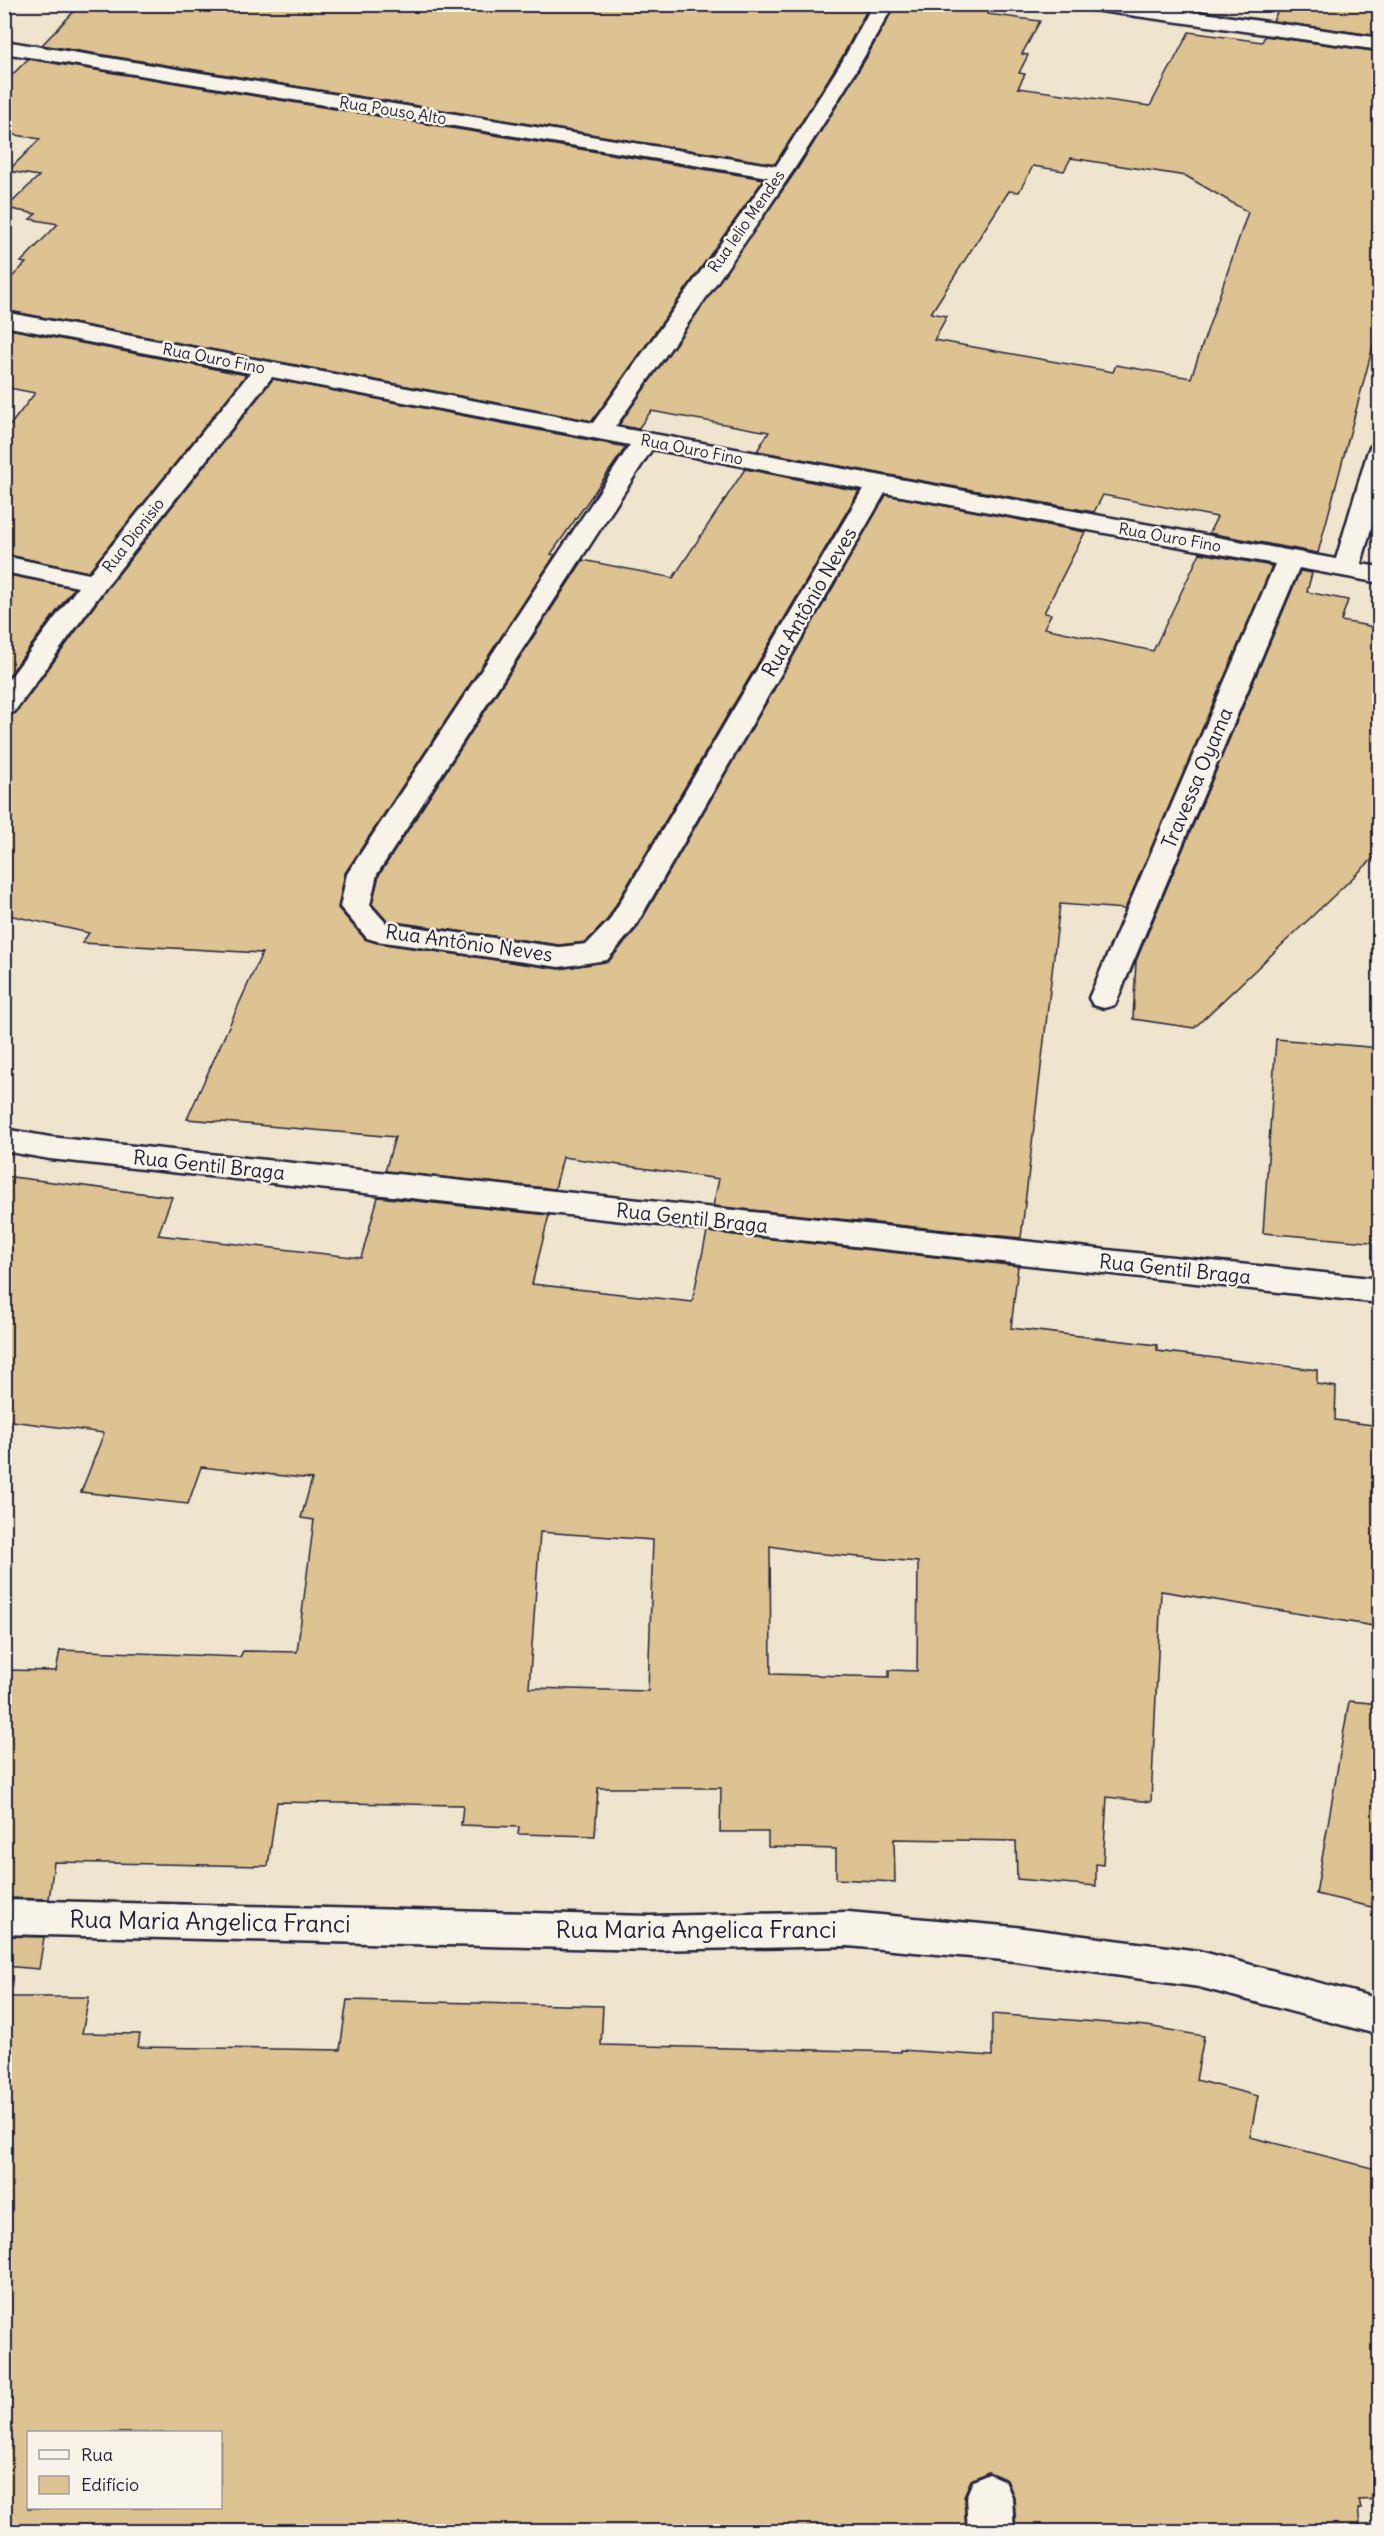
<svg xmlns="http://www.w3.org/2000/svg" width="1384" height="2536" font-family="Delius,sans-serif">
<rect width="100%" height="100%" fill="#efe4ce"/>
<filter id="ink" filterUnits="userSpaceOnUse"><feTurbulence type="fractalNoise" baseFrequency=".0167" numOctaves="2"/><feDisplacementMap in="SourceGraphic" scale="12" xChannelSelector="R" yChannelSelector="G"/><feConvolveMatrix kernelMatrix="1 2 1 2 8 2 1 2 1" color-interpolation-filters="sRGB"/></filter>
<g filter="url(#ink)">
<!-- building -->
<path fill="#ddc292" stroke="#22223b" stroke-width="1.5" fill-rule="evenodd" d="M81 4H870L841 59 775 164 42 45Z
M896 4H992L987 14 1040 21 1022 54 1028 55 1019 73 1025 74 1018 88 1150 106 1189 32 1262 42 1265 36 1380 52V320L1318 553 1209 533 1217 517 1103 495 1094 512 757 451 769 432 651 411 638 429 619 425 798 168 865 60ZM1071 158 1186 176 1248 212 1191 378 1116 365 1113 372 934 340 947 316 931 313 1009 191 1019 192 1033 166 1064 171Z
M1281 4H1380V36L1273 21Z
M28 59 764 179 592 421 4 310V285L26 263 21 262 58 224 30 219 36 214 6 208 39 176 8 171 40 139 4 133V83Z
M4 328 246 375 88 572 4 554V433L35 393 4 387Z
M273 379 626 447 551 554 555 555 345 873 338 908 365 939 377 943 559 969 609 961 637 928 886 495 1085 532 1044 613 1051 614 1044 628 1153 651 1200 553 1272 566 1125 909 1060 904 1021 1238 713 1206 719 1179 563 1157 555 1189 385 1171 395 1137 187 1119 262 953 82 943 89 933 4 914V716L16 713 106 590Z
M745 469 859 491 607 920 586 942 559 945 387 921 372 904 379 875 583 560 673 578Z
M1300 571 1312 573 1307 592 1348 600 1341 621 1380 628V852L1194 1028 1133 1019 1136 961Z
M4 574 74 588 4 682Z
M1276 1039 1380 1048V1243L1263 1233Z
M4 1176 172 1197 158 1235 361 1258 378 1197 549 1215 532 1284 692 1302 707 1232 1018 1266 1011 1328 1157 1345V1351L1317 1370V1384L1336 1387 1335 1420 1380 1426V1627L1161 1591 1151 1802 1107 1797 1103 1865 1096 1864V1886L1017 1879 1016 1841 894 1839 895 1882 836 1879V1849L768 1847V1832H720L721 1788H598L595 1836 518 1834 519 1827 461 1825 463 1805 277 1802 268 1866 54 1862 49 1899 4 1898V1670L56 1671 60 1650 240 1657 243 1651 297 1652 314 1520 301 1518 312 1479 201 1467 188 1504 81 1492 104 1433 4 1420ZM540 1532 653 1540 648 1691 529 1688ZM770 1546 812 1553 918 1562 917 1671 889 1670V1677L771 1674Z
M1349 1701 1380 1704V1909L1316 1894Z
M4 1936 44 1937 39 1969 4 1966Z
M4 1997H89L82 2033 140 2034 138 2047 340 2050 347 2000 603 2006 601 2045 901 2052V2050L992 2056V2014L1147 2026 1204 2036 1196 2080 1258 2096 1250 2137 1380 2170V2499L1359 2500 1361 2509H1358L1361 2532H1016L1014 2497 1007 2480 988 2472 971 2480 964 2496 966 2532H4ZM28 2433H220V2508H28Z"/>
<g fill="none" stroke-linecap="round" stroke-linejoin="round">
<!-- minor casing -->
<g stroke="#22223b" stroke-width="5">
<path id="minor" d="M873 4H894C813 153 712 288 615 427L1336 559 1368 451 1371 446 1380 444V497L1361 564 1380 567V583L1299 568 1115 1005 1104 1008 1093 1005 1089 998 1275 564 885 493 635 927 607 960 559 967 377 941 367 938 340 907 347 874 630 445 272 377 104 589 14 712 4 714V686L78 587 4 572V556L89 574 250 373 4 326V312L593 423 768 177 4 53V41L776 166 843 60ZM652 449 863 489 609 921 587 944 559 947 386 923 370 905 377 874Z
M1083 4H1141L1380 38V50L1093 10 1086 8Z
M4 1129 50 1137 1380 1279V1303L50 1159 4 1151Z
M4 1900 650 1916 848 1912 1015 1927 1199 1951 1380 1999V2035L1199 1987 1015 1961 848 1946 650 1950 4 1934Z
M989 2474 1005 2481 1012 2497 1014 2532H968L966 2497 973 2481Z"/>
</g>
<!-- minor -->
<use href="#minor" fill="#f7f3e8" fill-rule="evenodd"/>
</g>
</g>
<g text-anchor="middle" stroke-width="5" stroke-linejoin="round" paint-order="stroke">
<!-- far-street labels -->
<g font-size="16" fill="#22223b" stroke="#f7f3e8">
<text transform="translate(393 110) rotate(9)" y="6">Rua Pouso Alto</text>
<text transform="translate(746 221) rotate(-55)" y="6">Rua lelio Mendes</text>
<text transform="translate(214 358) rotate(11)" y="6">Rua Ouro Fino</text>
<text transform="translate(692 449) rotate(11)" y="6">Rua Ouro Fino</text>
<text transform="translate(133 535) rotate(-52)" y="6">Rua Dionisio</text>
<text transform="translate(1170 537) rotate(10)" y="6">Rua Ouro Fino</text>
</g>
<!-- street labels -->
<g font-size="20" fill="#22223b" stroke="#f7f3e8">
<text transform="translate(809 602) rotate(-60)" y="7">Rua Antônio Neves</text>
<text transform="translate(1197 778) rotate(-67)" y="7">Travessa Oyama</text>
<text transform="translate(469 943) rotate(8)" y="7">Rua Antônio Neves</text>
<text transform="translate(209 1165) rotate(6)" y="7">Rua Gentil Braga</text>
<text transform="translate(692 1218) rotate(6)" y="7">Rua Gentil Braga</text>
<text transform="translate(1175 1269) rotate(6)" y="7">Rua Gentil Braga</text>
</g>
<!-- near-street labels -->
<g font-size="24" fill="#22223b" stroke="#f7f3e8">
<text transform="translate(210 1922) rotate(1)" y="8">Rua Maria Angelica Franci</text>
<text x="696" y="1938">Rua Maria Angelica Franci</text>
</g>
</g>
<!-- margin -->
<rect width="1384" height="2536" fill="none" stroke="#f7f3e8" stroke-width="24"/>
<rect x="12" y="12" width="1360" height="2512" fill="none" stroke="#22223b" stroke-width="2" filter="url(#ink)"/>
<!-- legend -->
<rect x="27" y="2431" width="195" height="78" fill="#f7f3e8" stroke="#a29fa3" stroke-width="1.5"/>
<rect x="39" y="2450" width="30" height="9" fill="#f7f3e8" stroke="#a29fa3" stroke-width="1.5"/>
<text x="81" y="2461" font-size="18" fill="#22223b">Rua</text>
<rect x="39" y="2476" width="30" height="18" fill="#ddc292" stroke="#a29fa3" stroke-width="1.5"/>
<text x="81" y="2491" font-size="18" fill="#22223b">Edifício</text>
</svg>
